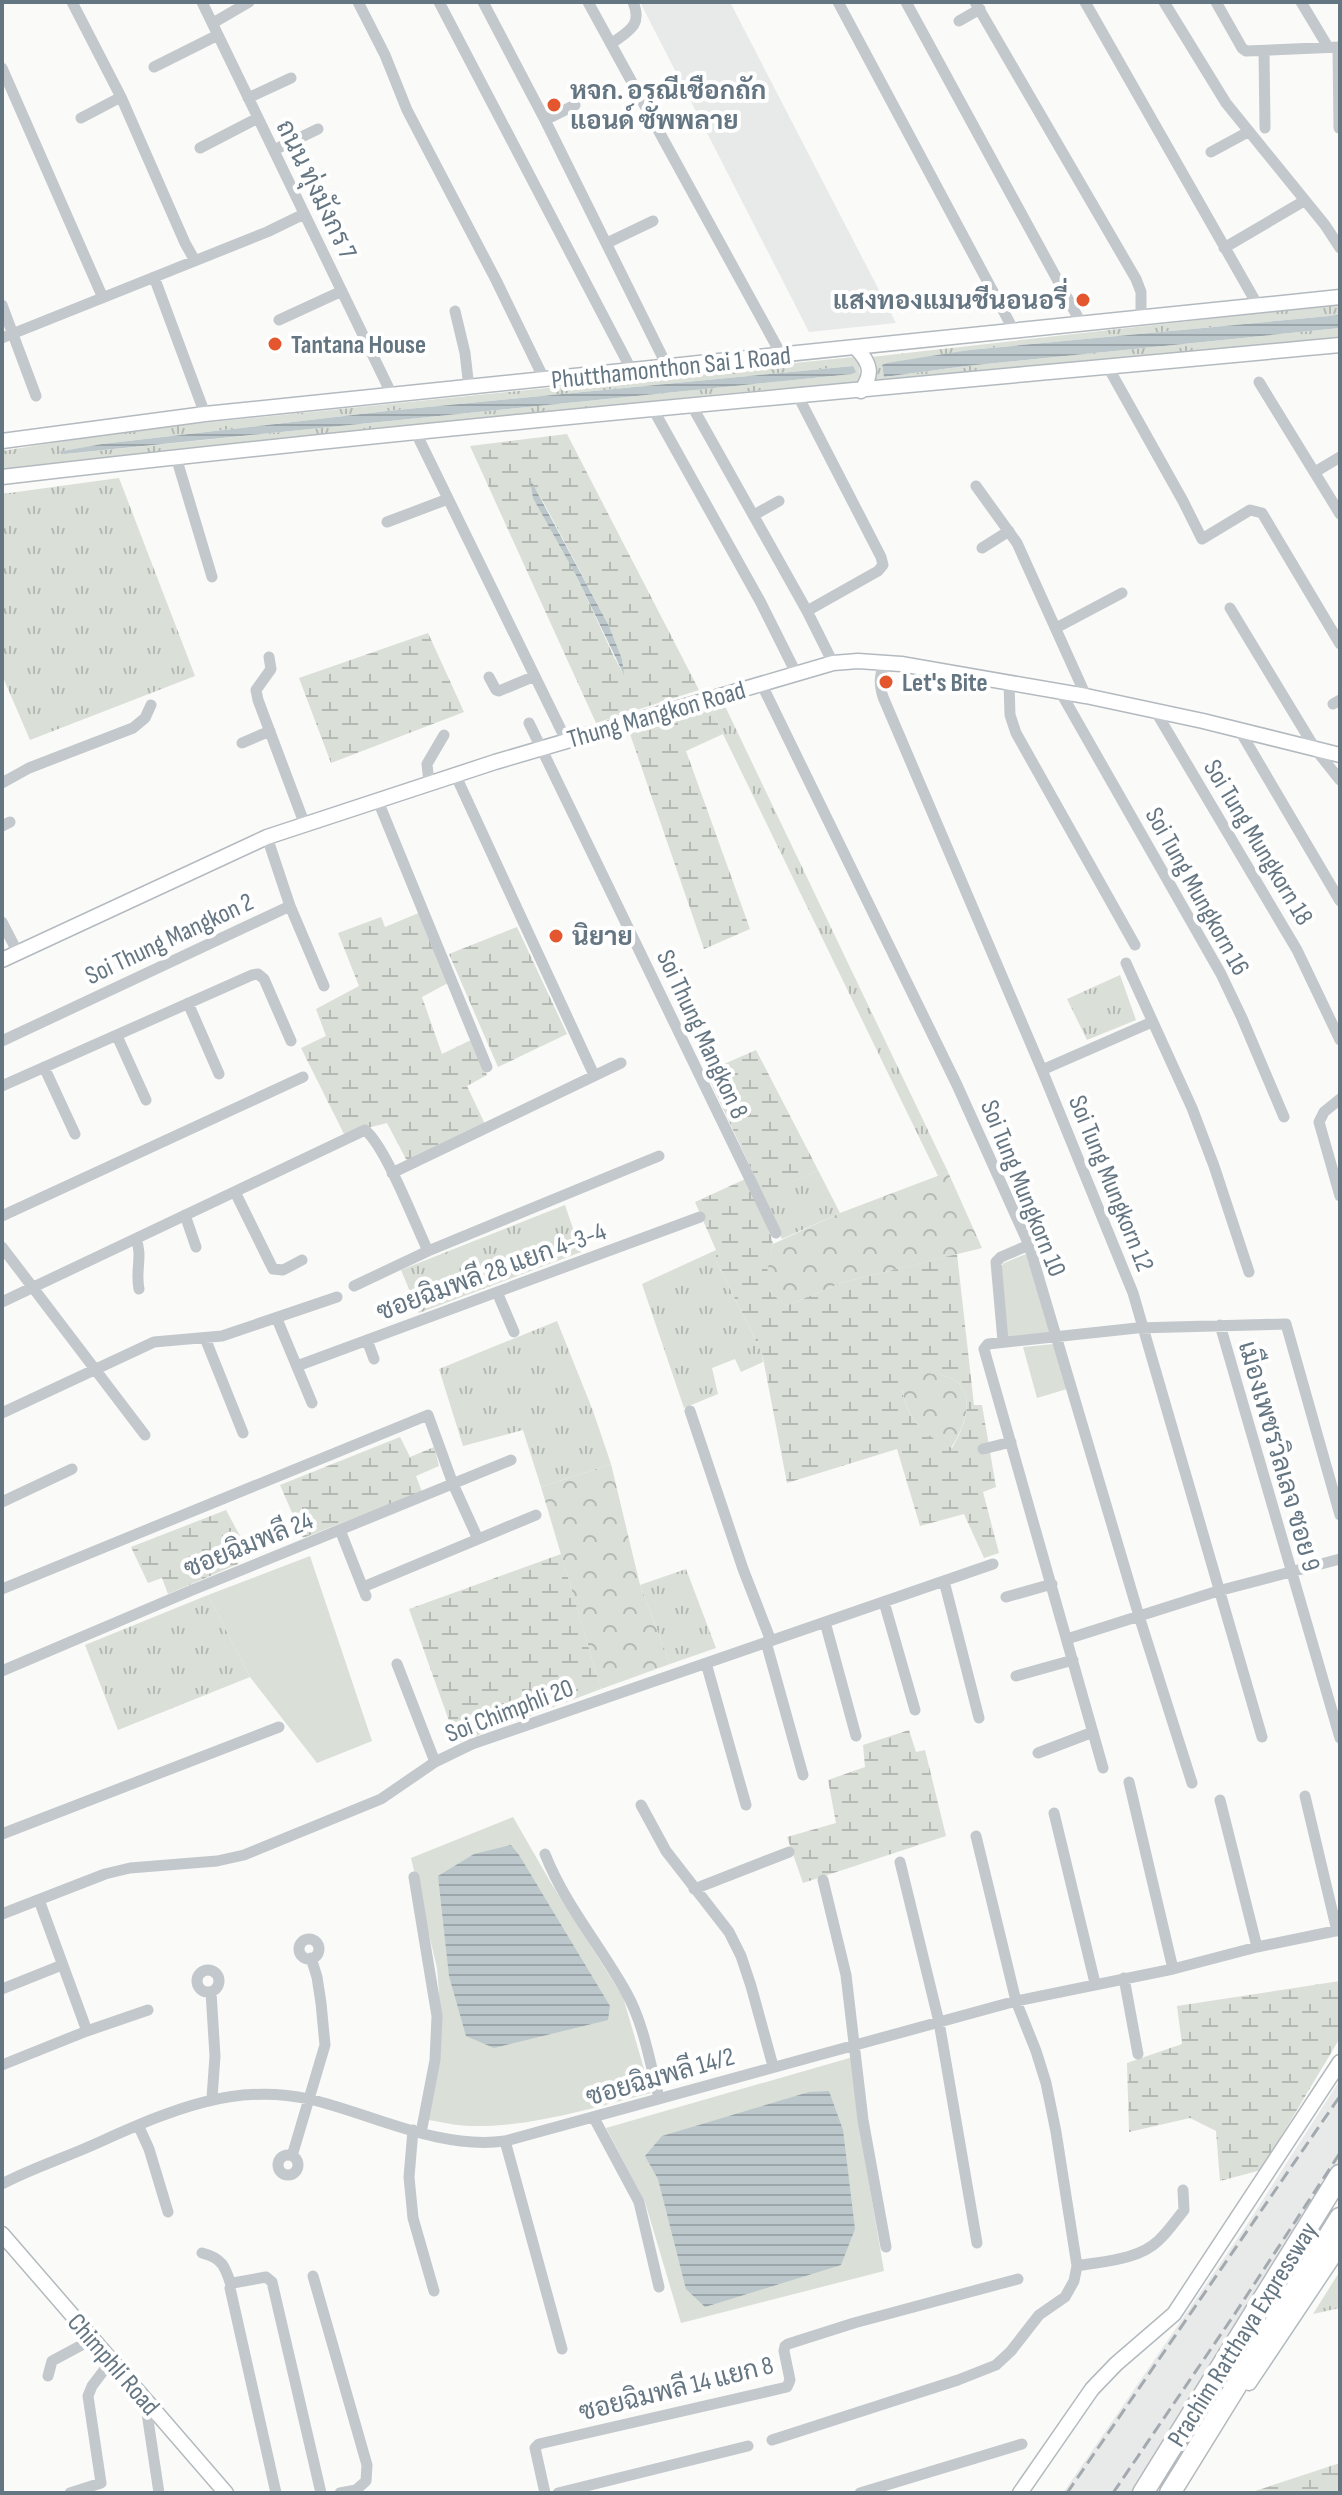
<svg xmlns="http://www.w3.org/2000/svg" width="1342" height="2495" font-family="'Sofia Sans Condensed',Sarabun,sans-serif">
<defs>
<pattern id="grass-tufts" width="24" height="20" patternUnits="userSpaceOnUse" patternTransform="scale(2)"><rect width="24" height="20" fill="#dadfd7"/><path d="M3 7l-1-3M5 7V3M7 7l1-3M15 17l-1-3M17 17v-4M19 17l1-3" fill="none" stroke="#b4b9b4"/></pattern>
<pattern id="forest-crowns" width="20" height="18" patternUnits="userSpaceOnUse" patternTransform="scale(2)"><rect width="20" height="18" fill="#dadfd7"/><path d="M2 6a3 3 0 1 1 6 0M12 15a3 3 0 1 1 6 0" fill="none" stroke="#b4b9b4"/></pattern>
<pattern id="wetland-marsh" width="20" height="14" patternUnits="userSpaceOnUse" patternTransform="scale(2)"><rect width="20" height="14" fill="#dadfd7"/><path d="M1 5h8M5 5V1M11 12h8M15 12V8" fill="none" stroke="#b4b9b4"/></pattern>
<pattern id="water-rules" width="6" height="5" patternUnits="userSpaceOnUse" patternTransform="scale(2)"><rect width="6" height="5" fill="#bbc7cb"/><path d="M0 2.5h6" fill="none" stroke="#9ca6aa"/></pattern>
</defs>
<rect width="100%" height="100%" fill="#fafaf8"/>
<!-- built -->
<path fill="#e8e9e9" d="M640 2H730L896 323 809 332Z
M1340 2080V2191L1144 2493H1063L1248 2223Z"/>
<!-- grass -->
<path fill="url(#grass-tufts)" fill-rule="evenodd" d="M1340 304V315L969 350 882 366 884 377 966 366 1340 328V338L953 374 873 385 876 376 871 357Z
M854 357 859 363 860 377 857 382 850 383 721 394 2 470V451L132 430ZM853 366 852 374 66 454 59 452 102 444 387 411Z
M119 478 195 676 30 740 2 675V494Z
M723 702 948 1172 938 1176 723 734 710 706Z
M1120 975 1136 1020 1087 1040 1067 999Z
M818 1170 840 1213 782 1239 760 1197Z
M565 1205 581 1252 419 1313 401 1270Z
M716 1250V1261L762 1353 763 1362 741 1372 735 1359 712 1368 718 1394 684 1408 642 1284Z
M557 1321 593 1411 611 1464 541 1487 523 1430 463 1446 439 1369Z
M686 1569 716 1648 670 1664 640 1585Z
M208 1595 250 1677 118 1730 85 1645Z
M1340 2271V2308L1313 2314Z"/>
<!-- forest -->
<path fill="url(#forest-crowns)" d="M948 1172 982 1248 841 1283 786 1306 763 1287 773 1244 840 1213Z
M927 1372C935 1374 946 1375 952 1379 979 1393 963 1430 951 1448 922 1435 909 1421 902 1389Z
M611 1464 640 1585 670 1664 601 1689 541 1487Z"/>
<!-- wetland -->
<path fill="url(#wetland-marsh)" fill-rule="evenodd" d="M567 434 699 690 596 723 470 446ZM538 492 609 626 622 659 623 673 614 657Z
M428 633 464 712 331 763 299 678Z
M710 706 723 734 686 751 750 929 704 949 630 734Z
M421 912 448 983 422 997 442 1054 471 1040 487 1075 467 1086 485 1124 407 1161 387 1123 344 1134 301 1048 326 1036 316 1009 359 986 338 933 381 917 385 927Z
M517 927 567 1034 498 1067 449 954Z
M756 1050 818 1170 761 1197 773 1244 764 1287 786 1306 841 1283 957 1254 974 1405H982L996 1487 983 1492 999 1553 984 1558 964 1514 920 1526 897 1449 787 1483 762 1353 716 1261V1250L695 1202 754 1175 706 1072ZM927 1373C935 1374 946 1375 952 1379 979 1393 963 1430 952 1448 922 1435 909 1421 902 1390Z
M400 1437 410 1457 434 1447 439 1466 416 1476 422 1492 303 1538 280 1485Z
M226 1510 240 1536 231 1540 238 1564 168 1594 162 1578 148 1583 131 1547Z
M561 1554 601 1689 457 1743 409 1609Z
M909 1730 916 1752 925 1750 946 1836 803 1883 787 1837 836 1823 828 1780 865 1767 863 1745Z
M1340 1981V2038L1261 2170 1220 2181 1216 2131 1190 2118 1129 2132 1127 2063 1182 2044 1177 2006Z
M1340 2463V2493H1249Z"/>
<!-- garden -->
<path fill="#dadfd7" d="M1026 1254 1049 1325V1334L1007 1337 999 1268 1004 1263Z
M1054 1344 1067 1389 1037 1398 1023 1347Z
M310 1556 372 1741 317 1763 250 1677 208 1595Z
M513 1817 551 1883 623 1997 651 2093C592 2108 533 2127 471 2126 457 2126 442 2122 428 2120L439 1992 437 1968 411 1858Z
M853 2057 861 2136 884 2271 681 2323 645 2202 606 2128Z"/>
<!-- water -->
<path fill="url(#water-rules)" d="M1340 315V328L966 366 884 377 882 365 887 363 969 350Z
M853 366 856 372 852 374 65 454 57 452 102 444 387 411Z
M530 479 609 626 622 659 624 675 576 575 533 498Z
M511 1845 519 1855 610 2006 608 2020 494 2048 466 2036 449 1976 438 1876 474 1854Z
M829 2091 843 2130 855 2229 841 2265 705 2307 686 2289 658 2179 645 2156 662 2136 809 2092Z"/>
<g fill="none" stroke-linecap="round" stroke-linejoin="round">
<!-- secondary casing -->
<g stroke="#b3babf" stroke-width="17">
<path id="secondary" d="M857 349C871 364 873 374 861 391
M2 441 205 414 1340 297
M2 477C447 425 894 387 1340 345
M2 960 267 837 495 762 833 663 858 661 901 664 1086 696 1203 721 1340 755
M2 2234 226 2493
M1249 2383 1340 2247
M1020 2493 1092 2389 1116 2364 1174 2314 1340 2062"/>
</g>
<!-- highway casing -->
<g stroke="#b4b9bd" stroke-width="23">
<path id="highway" d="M1143 2493 1340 2175
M1170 2493 1340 2218"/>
</g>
<!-- street -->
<path stroke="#c3c8cc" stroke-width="11" d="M72 2 121 97 185 243 194 259
M202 2 392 395
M358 2 385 55 407 110 496 280 544 379
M439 2 632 371
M483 2 545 120 668 368
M588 2 611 44
M633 2C643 26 628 31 611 44L782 356
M838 2 1013 329
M906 2 1081 323
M975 2 1136 279 1141 292V317
M1085 2 1257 304
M1164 2 1226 103 1325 225 1340 248
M1216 2 1242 48 1246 51 1340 47
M1301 2 1328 47
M959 21 980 9
M213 23 249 2
M1338 47 1339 128
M1264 51 1265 128
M154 67 218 35
M2 68 103 298
M248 98 291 78
M81 118 121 97
M545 120 575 105
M200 148 258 118
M274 150 318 129
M1211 152 1248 132
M607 243 653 221
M1224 248 1304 201
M154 277 205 414
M2 305 36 396
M455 311 465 353 469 388
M279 320 342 291
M2 338 267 232 304 214
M1108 367 1183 501 1202 539 1250 510 1262 513 1340 644
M1259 382 1340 514
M798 396 881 557 883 565 878 571 807 611
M692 406 807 611 833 663
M653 409 760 601 796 673
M416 433 566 740
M176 457 212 577
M1315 472 1340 457
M976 486 1017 543 1086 696
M754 515 779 501
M387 522 448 499
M982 548 1009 531
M1230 608 1316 750 1340 780
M1056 628 1122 593
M269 657 271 669 256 690 258 700 305 825
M885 663C879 676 879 684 883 697L1042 1070 1133 1293 1262 1737
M489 677 496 690 499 691 535 676
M761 683 957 1085 1029 1245 1139 1616 1192 1783
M1009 683 1010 715 1016 733 1135 945
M1061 693 1221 974 1242 1018 1284 1117
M1333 704 1340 700
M1156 712 1297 950 1340 1040
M529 723 776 1233
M1240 731 1340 901
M242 743 270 731
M455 774 594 1075
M2 783 29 768 133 728 145 718 151 705
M429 783 427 764 444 735
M378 801 487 1067
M2 826 10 822
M290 906 324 986
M2 922 18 953
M1126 963 1192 1108 1214 1166 1249 1272
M188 1003 219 1074
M117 1036 146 1100
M2 1041 290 906 267 837
M44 1067 75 1134
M1042 1070 1152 1022
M2 1086 252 975 258 974 264 979 291 1041
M1340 1099 1324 1112 1319 1122 1340 1196
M392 1173 621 1063
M235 1192 273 1269 283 1270 302 1260
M185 1215 196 1247
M2 1216 303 1077
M136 1239C143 1256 135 1271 139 1289
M2 1247 145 1435
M354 1286 428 1251 659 1156
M497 1292 514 1332
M2 1302 365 1130C386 1147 415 1224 428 1251
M277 1319 312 1403
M1220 1325 1340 1738
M205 1338 243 1433
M367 1340 374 1359
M1003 1341 996 1262 1001 1257 1029 1245
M297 1366 700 1217
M690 1411 743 1569 771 1641
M2 1413 154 1342 222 1336 337 1297
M983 1449 1011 1442
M2 1502 72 1469
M340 1530 366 1596
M944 1581 979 1718
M363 1587 536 1515
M2 1589 428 1415 453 1484 478 1539
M1006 1597 1052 1584
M884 1602 915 1710
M825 1622 856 1736
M1067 1639 1218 1591 1340 1559
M766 1642 803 1775
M706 1663 746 1805
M397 1664 435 1762
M2 1671 190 1591 511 1460
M1016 1676 1073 1660
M1038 1753 1093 1732
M1103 1768 984 1349 988 1344 1137 1328 1286 1324 1340 1515
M1129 1782 1173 1969
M1305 1796 1337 1931
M1220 1800 1257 1947
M641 1805 666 1851 729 1932 741 1956 751 1986 773 2066
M1054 1813 1095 1983
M2 1834 279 1727
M545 1854C565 1905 600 1945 626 1992 644 2024 650 2063 659 2098
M900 1862 939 2022 977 2243
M414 1877 437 2016 435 2060 421 2133
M823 1880 846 1975 863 2120 886 2247
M694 1889 789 1852
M39 1900 87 2031
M2 1914 105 1874 130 1868 217 1861 244 1855 381 1799 435 1762 472 1744 993 1564
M299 1949a10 10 0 1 1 20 0a10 10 0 1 1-20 0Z
M197 1981a11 11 0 1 1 22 0a11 11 0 1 1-22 0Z
M1124 1978 1138 2054
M2 1989 62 1965
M211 1992 215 2056 212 2098
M2 2065 87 2031 148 2010
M594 2118 639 2202 659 2287
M139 2127 149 2149 168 2212
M413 2130 409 2177 413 2218 434 2291
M505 2141 562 2349
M278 2165a10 10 0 1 1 20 0a10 10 0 1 1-20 0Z
M292 2156 325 2045 321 2003 317 1977 311 1958
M2 2184C28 2170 58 2160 86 2148 159 2116 227 2081 309 2099 373 2114 438 2150 505 2141L1016 2001 1173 1969 1257 1947 1340 1930
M202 2253C222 2258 225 2266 231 2285
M1077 2266C1103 2261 1138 2260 1158 2241 1168 2232 1176 2220 1184 2210L1183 2190
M313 2276 367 2465 366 2481 356 2490 340 2493
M48 2376 52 2361 93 2339
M145 2400 159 2493
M772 2440 958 2380 996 2365 1011 2351 1039 2315 1065 2297 1074 2281 1077 2266 1056 2132 1046 2083 1036 2051 1016 2001 976 1836
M70 2493 101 2483 88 2396 92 2386 111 2361
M276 2493 230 2288 233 2283 266 2277 272 2282 321 2493
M545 2493 535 2448 539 2444 787 2387 790 2380 784 2351 785 2346 788 2344 854 2323 1018 2279
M558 2493 748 2446
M860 2493 1022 2444"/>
<!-- secondary -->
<use href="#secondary" stroke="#fff" stroke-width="14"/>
<!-- highway -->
<use href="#highway" stroke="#fff" stroke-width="20"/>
<!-- rail -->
<path stroke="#a2aab0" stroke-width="3" stroke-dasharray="12 6" stroke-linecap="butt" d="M1067 2493 1340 2096
M1113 2493 1234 2315 1340 2153"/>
</g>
<!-- markers -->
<g fill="#e4572e" stroke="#fff" stroke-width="3">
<circle cx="554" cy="105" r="8"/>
<circle cx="1083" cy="300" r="8"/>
<circle cx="275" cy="344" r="8"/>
<circle cx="886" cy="682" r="8"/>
<circle cx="556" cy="936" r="8"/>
</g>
<g text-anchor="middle" stroke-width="8" stroke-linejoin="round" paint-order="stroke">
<!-- poi labels -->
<g font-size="26" font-weight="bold" fill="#657683" stroke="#fff" text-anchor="start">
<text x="570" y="99">หจก. อรุณีเชือกถัก<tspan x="570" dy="30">แอนด์ ซัพพลาย</tspan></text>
<text x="1067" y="309" text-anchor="end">แสงทองแมนชีนอนอรี่</text>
<text x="291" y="353">Tantana House</text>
<text x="902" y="691">Let's Bite</text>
<text x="572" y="945">นิยาย</text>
</g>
<!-- street labels -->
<g font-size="26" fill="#657683" stroke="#fff">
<text transform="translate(317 189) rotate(64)" y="9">ถนน ทุ่งมังกร 7</text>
<text transform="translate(671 367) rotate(-6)" y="9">Phutthamonthon Sai 1 Road</text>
<text transform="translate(656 714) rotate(-16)" y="9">Thung Mangkon Road</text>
<text transform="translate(1259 842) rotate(59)" y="9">Soi Tung Mungkorn 18</text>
<text transform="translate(1198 891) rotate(61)" y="9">Soi Tung Mungkorn 16</text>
<text transform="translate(169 938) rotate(-25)" y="9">Soi Thung Mangkon 2</text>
<text transform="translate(703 1034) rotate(65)" y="9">Soi Thung Mangkon 8</text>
<text transform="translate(1112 1183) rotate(68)" y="9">Soi Tung Mungkorn 12</text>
<text transform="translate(1024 1188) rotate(68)" y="9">Soi Tung Mungkorn 10</text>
<text transform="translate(491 1271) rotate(-20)" y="9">ซอยฉิมพลี 28 แยก 4-3-4</text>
<text transform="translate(1280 1456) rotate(74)" y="9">เมืองเพชรวิลเลจ ซอย 9</text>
<text transform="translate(248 1544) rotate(-22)" y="9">ซอยฉิมพลี 24</text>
<text transform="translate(509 1710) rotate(-21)" y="9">Soi Chimphli 20</text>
<text transform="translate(660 2076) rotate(-16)" y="9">ซอยฉิมพลี 14/2</text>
<text transform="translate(1242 2334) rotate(-58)" y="9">Prachim Ratthaya Expressway</text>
<text transform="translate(114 2364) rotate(49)" y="9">Chimphli Road</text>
<text transform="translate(676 2388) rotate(-14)" y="9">ซอยฉิมพลี 14 แยก 8</text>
</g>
</g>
<!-- border -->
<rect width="1342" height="2495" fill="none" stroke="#657683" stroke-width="8"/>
</svg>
